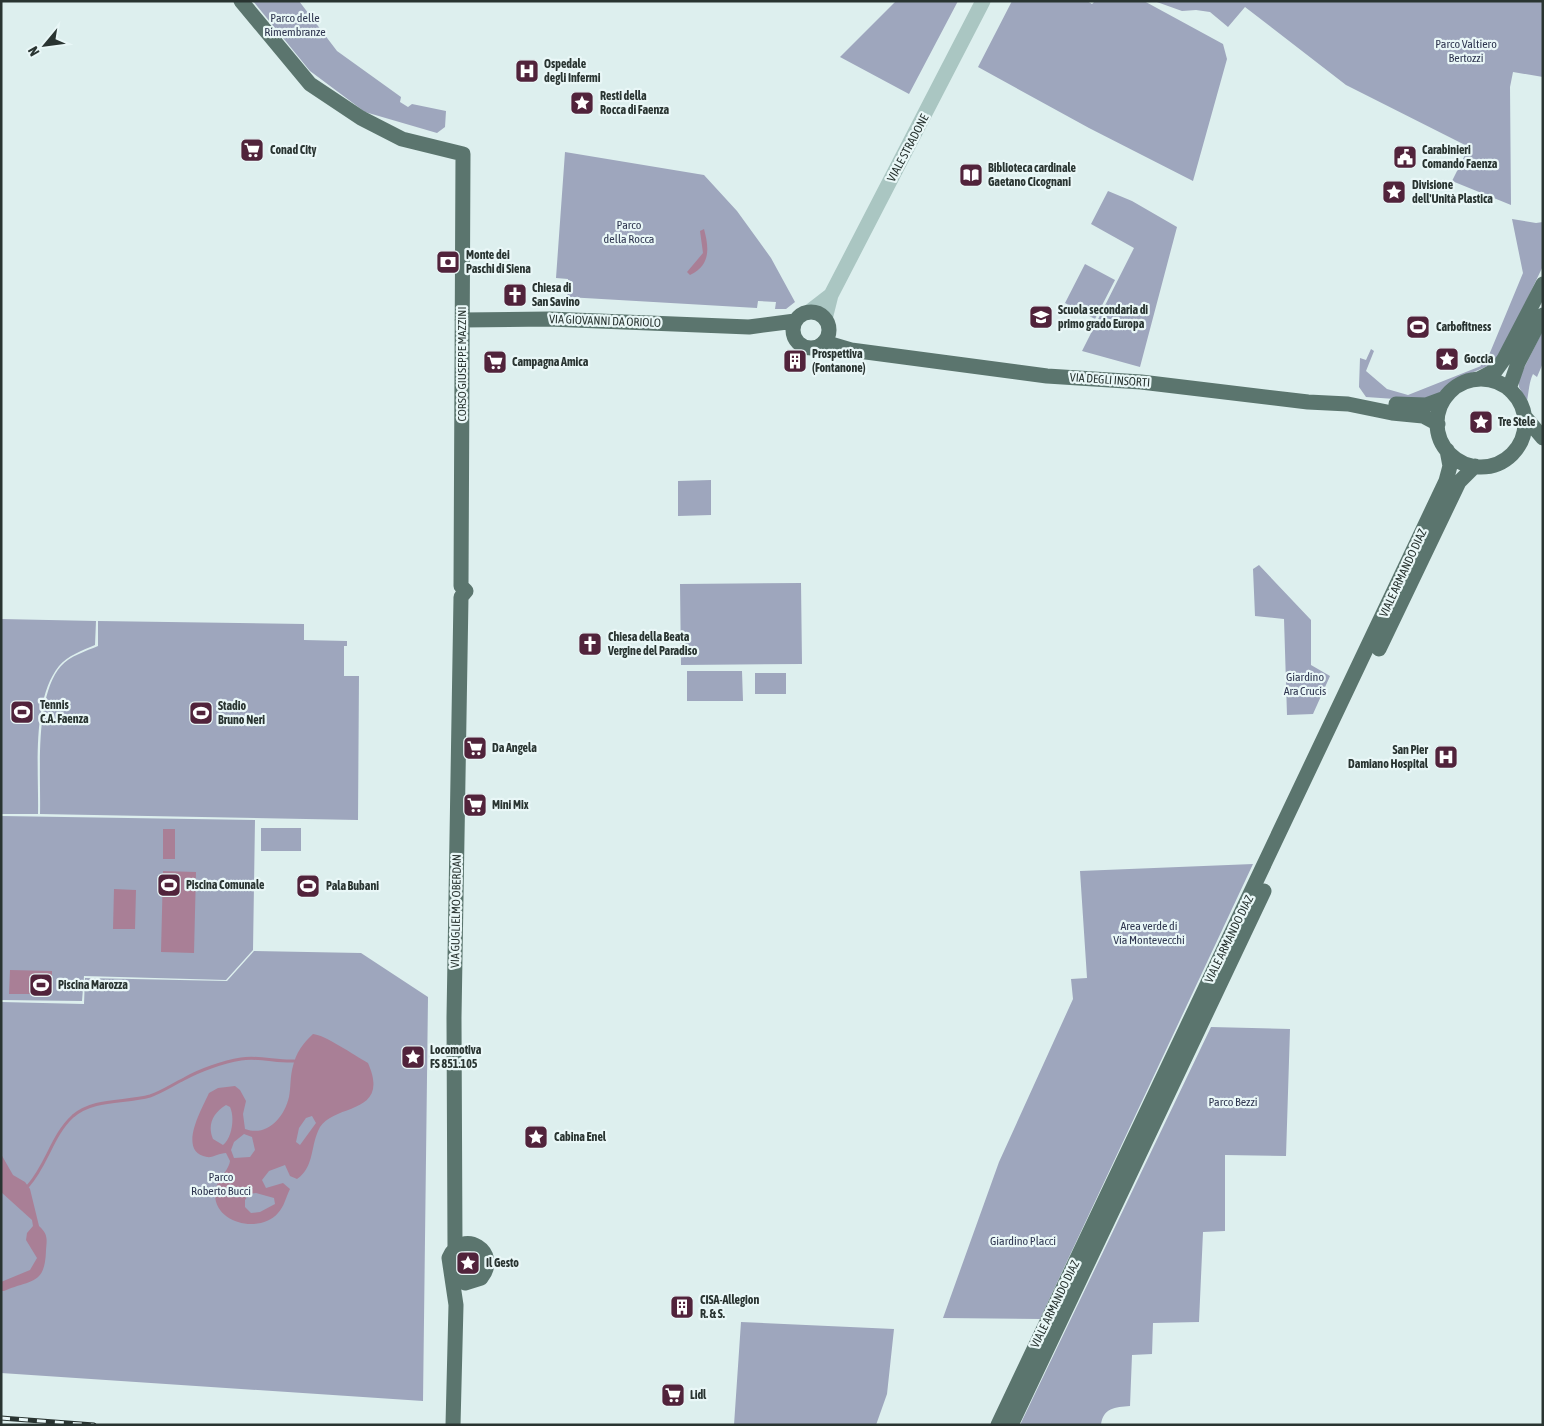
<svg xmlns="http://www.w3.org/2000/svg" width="1544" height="1426" font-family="'Asap Condensed',sans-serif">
<rect width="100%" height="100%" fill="#ddefee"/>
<!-- green -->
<path fill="#9ea6bd" d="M253 1H299L337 51 401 97 400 102 408 107 412 104 446 111 445 127 437 133 365 112 310 71Z
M896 1H958L909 94 840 57Z
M1012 1H1087L1092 4 1095 1H1144L1223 44 1227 59 1193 181 1089 128 978 67Z
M1154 1H1543V77L1513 72 1510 87 1511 205 1452 181 1469 147 1346 85 1245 7 1228 27 1210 12 1196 10 1182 11Z
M565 152 704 175 737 211 771 258 795 302 786 309H775L776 302 758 301 757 308 567 297 568 279 556 278Z
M1108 191 1132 201 1177 227 1140 367 1082 351 1134 248 1091 224Z
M1512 219 1536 223 1543 222V266L1497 362 1455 380 1441 392 1424 401 1366 397 1359 387 1360 358 1366 360 1371 349 1374 351 1366 371 1387 389 1408 395 1481 366 1478 360 1489 355 1523 273Z
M1085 264 1115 280 1095 319 1065 303Z
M1543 330V363L1537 377 1533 374C1529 382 1529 391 1527 401L1519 387V378Z
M711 480V515L678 516V481Z
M1259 565 1311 620V665L1330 676 1313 714 1287 715 1284 619 1255 616 1253 569Z
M801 583 802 664 681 665 680 584Z
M1 619 96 621 95 645C83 650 67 656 59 666 31 701 39 771 38 814H1Z
M98 621 304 624V640L347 641V646H344V676H359L358 820 40 814C41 774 34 697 61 666 70 656 86 651 98 646Z
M687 671H742L743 701H687Z
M755 673H786V694H755Z
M1 816 255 820 253 950 226 980 84 976 82 1001 1 1000Z
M261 828H301V851H261Z
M1253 864 1040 1319 943 1318 999 1162 1073 999 1071 979 1087 978 1080 871Z
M254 951 361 953 428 997 423 1401 1 1373V1002L84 1004 85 978 227 981Z
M1211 1027 1290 1029 1286 1156 1225 1155V1231L1203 1232 1199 1322 1153 1323 1152 1354 1132 1355 1130 1406C1115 1407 1103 1408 1101 1425H1020Z
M457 1263a11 11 0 1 1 22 0a11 11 0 1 1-22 0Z
M741 1322 894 1329 887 1394 876 1425H734Z"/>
<!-- water -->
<path fill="#a97f96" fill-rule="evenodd" d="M704 229C709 248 711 265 690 275L687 272 703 253 700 231Z
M163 829H175V859H163Z
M163 871 196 872 194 953 161 952Z
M114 889 136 890 135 929H113Z
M10 970 52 971V994H9Z
M313 1034C325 1035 354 1055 368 1063 391 1115 335 1103 320 1127 310 1145 315 1167 297 1179L290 1176 285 1165 269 1171 262 1180 266 1188 283 1183 290 1189C286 1197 284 1207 278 1213 261 1233 216 1225 215 1195 215 1180 228 1173 230 1161L226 1153C219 1153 213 1158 207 1157 176 1152 203 1107 209 1093L218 1088 235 1086 240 1090 246 1101 243 1114 245 1129C267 1137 284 1118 289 1097 291 1087 290 1076 293 1066 296 1053 303 1043 313 1034ZM226 1105 230 1107C235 1117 232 1138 223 1145L213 1139C207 1125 213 1113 226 1105ZM312 1116 316 1123 300 1145 296 1142 299 1128 306 1118ZM244 1134 252 1137 255 1150 250 1157 234 1158 231 1150 234 1142ZM256 1193 274 1198 275 1204 260 1212 251 1213 245 1207V1200L249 1194Z
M1 1154 13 1175 25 1182 30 1189 39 1226C48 1234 47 1239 46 1250 45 1286 31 1279 4 1291H1V1282L30 1270 37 1258 26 1240 27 1233 33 1226 32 1220 1 1192Z"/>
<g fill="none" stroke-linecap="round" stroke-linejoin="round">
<!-- stream -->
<path stroke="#a97f96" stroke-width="3" d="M28 1186C47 1165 52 1135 73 1116 94 1098 125 1103 150 1096 162 1092 172 1085 184 1079 200 1070 223 1062 241 1059 259 1056 277 1062 294 1061"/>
<!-- minor -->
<path stroke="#aac6c2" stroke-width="15" d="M809 312 831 295
M825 319 831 295 983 1"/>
<!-- major -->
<path stroke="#5b756e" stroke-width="15" d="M241 1 310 84 361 118 402 139 463 154 461 586 466 591 461 597 454 1018 455 1248
M793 330a18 18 0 1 1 36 0a18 18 0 1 1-36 0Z
M462 320 549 319 749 327 795 321
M824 342 851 350 1047 376 1141 382 1308 402 1348 404 1392 413 1423 416 1438 424
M1479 379 1496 370 1504 359 1543 284
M1437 423a44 44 0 1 1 88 0a44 44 0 1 1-88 0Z
M1509 389 1518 363 1543 315
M1396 404 1426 405 1445 398
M1525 417 1543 438
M1379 649 1459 482 1475 466
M452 1276 465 1283 481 1278C502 1252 462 1227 449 1258L456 1305 453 1425
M998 1425 1446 481 1450 466 1447 450
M1011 1425 1264 891"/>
<!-- rail casing -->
<g stroke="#293431" stroke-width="5">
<path id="rail" d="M1 1418 94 1425"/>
</g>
<!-- rail -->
<use href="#rail" stroke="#e9f7f7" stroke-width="3" stroke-dasharray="9" stroke-linecap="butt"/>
</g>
<!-- icons -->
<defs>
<g id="hospital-square" transform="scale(1.25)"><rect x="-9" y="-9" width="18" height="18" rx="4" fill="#51233b" stroke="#e9f7f7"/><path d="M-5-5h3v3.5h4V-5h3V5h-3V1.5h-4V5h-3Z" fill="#fff"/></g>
<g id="sight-square" transform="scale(1.25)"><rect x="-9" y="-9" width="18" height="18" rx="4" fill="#51233b" stroke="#e9f7f7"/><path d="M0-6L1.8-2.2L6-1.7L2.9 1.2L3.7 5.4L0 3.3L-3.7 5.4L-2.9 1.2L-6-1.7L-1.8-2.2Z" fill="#fff"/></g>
<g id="supermarket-square" transform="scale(1.25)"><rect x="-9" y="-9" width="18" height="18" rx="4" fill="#51233b" stroke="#e9f7f7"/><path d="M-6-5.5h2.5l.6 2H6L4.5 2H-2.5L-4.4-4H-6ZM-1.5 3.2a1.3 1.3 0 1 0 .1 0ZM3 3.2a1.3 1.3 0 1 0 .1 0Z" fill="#fff"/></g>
<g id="civic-square" transform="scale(1.25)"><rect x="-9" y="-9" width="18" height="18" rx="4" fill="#51233b" stroke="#e9f7f7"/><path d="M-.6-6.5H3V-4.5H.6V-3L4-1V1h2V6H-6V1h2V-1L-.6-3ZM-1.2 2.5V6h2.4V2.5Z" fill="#fff"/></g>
<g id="library-square" transform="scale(1.25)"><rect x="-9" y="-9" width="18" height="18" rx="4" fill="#51233b" stroke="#e9f7f7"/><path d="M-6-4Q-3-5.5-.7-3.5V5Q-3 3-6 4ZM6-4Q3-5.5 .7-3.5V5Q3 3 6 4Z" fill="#fff"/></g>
<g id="bank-square" transform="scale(1.25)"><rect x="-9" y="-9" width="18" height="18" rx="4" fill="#51233b" stroke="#e9f7f7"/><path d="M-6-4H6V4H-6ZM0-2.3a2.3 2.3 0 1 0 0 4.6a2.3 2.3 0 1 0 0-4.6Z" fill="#fff"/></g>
<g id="church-square" transform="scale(1.25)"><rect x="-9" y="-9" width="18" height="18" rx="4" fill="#51233b" stroke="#e9f7f7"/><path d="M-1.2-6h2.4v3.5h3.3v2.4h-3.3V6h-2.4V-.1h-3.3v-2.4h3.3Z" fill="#fff"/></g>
<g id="school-square" transform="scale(1.25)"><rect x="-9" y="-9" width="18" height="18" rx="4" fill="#51233b" stroke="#e9f7f7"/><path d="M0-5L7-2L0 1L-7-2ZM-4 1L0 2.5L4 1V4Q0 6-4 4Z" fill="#fff"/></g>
<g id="stadium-square" transform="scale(1.25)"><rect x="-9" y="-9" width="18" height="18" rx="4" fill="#51233b" stroke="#e9f7f7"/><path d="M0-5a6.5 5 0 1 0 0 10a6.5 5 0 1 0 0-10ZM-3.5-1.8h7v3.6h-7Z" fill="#fff"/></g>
<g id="building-square" transform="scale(1.25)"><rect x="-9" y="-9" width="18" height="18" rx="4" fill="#51233b" stroke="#e9f7f7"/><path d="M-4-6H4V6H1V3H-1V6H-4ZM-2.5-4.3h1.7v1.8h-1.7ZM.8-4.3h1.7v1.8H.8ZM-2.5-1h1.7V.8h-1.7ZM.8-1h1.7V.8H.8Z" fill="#fff"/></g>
</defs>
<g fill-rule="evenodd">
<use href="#hospital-square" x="527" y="71"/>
<use href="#sight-square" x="582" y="103"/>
<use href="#supermarket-square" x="252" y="150"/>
<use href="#civic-square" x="1405" y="157"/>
<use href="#library-square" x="971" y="175"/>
<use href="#sight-square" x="1394" y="192"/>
<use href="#bank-square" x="448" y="262"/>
<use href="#church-square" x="515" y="295"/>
<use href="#school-square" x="1041" y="317"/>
<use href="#stadium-square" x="1418" y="327"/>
<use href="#sight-square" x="1447" y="359"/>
<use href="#building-square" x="795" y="361"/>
<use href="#supermarket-square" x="495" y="362"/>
<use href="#sight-square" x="1481" y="422"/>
<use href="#church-square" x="590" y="644"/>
<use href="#stadium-square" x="22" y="712"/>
<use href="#stadium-square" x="201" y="713"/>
<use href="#supermarket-square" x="475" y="748"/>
<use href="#hospital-square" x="1446" y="757"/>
<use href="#supermarket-square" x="475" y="805"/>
<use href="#stadium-square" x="169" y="885"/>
<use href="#stadium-square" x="308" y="886"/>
<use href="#stadium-square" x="41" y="985"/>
<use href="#sight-square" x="413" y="1057"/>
<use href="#sight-square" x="536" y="1137"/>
<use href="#sight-square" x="468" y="1263"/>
<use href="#building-square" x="682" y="1307"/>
<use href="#supermarket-square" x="673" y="1395"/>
</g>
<g text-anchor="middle" stroke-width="4.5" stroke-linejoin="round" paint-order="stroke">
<!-- park labels -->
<g font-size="12" fill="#2f3650" stroke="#e9f7f7">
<text x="295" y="22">Parco delle<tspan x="295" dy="14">Rimembranze</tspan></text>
<text x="1466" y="48">Parco Valtiero<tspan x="1466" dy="14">Bertozzi</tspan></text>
<text x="629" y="229">Parco<tspan x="629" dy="14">della Rocca</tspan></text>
<text x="1305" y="681">Giardino<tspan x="1305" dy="14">Ara Crucis</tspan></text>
<text x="1149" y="930">Area verde di<tspan x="1149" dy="14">Via Montevecchi</tspan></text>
<text x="1233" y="1106">Parco Bezzi</text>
<text x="221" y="1181">Parco<tspan x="221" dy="14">Roberto Bucci</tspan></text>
<text x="1023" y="1245">Giardino Placci</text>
</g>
<!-- poi labels -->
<g font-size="12" font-weight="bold" fill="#293431" stroke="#e9f7f7" text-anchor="start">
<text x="544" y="68">Ospedale<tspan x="544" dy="14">degli Infermi</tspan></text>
<text x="600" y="100">Resti della<tspan x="600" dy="14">Rocca di Faenza</tspan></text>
<text x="270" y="154">Conad City</text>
<text x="1422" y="154">Carabinieri<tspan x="1422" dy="14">Comando Faenza</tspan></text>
<text x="988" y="172">Biblioteca cardinale<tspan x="988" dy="14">Gaetano Cicognani</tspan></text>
<text x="1412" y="189">Divisione<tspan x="1412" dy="14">dell'Unità Plastica</tspan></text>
<text x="466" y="259">Monte dei<tspan x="466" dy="14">Paschi di Siena</tspan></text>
<text x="532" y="292">Chiesa di<tspan x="532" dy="14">San Savino</tspan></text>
<text x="1058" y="314">Scuola secondaria di<tspan x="1058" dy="14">primo grado Europa</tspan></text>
<text x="1436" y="331">Carbofitness</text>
<text x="812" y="358">Prospettiva<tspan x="812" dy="14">(Fontanone)</tspan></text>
<text x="1464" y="363">Goccia</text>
<text x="512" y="366">Campagna Amica</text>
<text x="1498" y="426">Tre Stele</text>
<text x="608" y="641">Chiesa della Beata<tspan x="608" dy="14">Vergine del Paradiso</tspan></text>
<text x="40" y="709">Tennis<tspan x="40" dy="14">C.A. Faenza</tspan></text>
<text x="218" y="710">Stadio<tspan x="218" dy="14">Bruno Neri</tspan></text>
<text x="492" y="752">Da Angela</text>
<text x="1428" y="754" text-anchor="end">San Pier<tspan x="1428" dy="14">Damiano Hospital</tspan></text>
<text x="492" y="809">Mini Mix</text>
<text x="186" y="889">Piscina Comunale</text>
<text x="326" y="890">Pala Bubani</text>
<text x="58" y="989">Piscina Marozza</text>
<text x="430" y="1054">Locomotiva<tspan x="430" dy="14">FS 851.105</tspan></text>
<text x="554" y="1141">Cabina Enel</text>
<text x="486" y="1267">Il Gesto</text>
<text x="700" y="1304">CISA-Allegion<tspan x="700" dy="14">R. &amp; S.</tspan></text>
<text x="690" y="1399">Lidl</text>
</g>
<!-- street labels -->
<g font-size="12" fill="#293431" stroke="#e9f7f7">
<text transform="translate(908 148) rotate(-62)" y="4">VIALE STRADONE</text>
<text transform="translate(605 321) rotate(2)" y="4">VIA GIOVANNI DA ORIOLO</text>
<text transform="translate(462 364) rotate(-90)" y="4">CORSO GIUSEPPE MAZZINI</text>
<text transform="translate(1110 380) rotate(4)" y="4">VIA DEGLI INSORTI</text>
<text transform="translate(1403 573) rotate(-65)" y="4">VIALE ARMANDO DIAZ</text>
<text transform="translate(456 911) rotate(-89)" y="4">VIA GUGLIELMO OBERDAN</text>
<text transform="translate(1229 939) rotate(-64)" y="4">VIALE ARMANDO DIAZ</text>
<text transform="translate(1055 1304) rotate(-64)" y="4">VIALE ARMANDO DIAZ</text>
</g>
</g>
<!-- border -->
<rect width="1544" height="1426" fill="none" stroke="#293431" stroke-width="5"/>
<!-- north arrow -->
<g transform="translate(45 45) rotate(241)" stroke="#e9f7f7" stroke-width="4" paint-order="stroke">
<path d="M0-4L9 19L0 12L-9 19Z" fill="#293431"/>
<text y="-8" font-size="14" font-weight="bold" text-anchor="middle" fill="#293431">N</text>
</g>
</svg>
